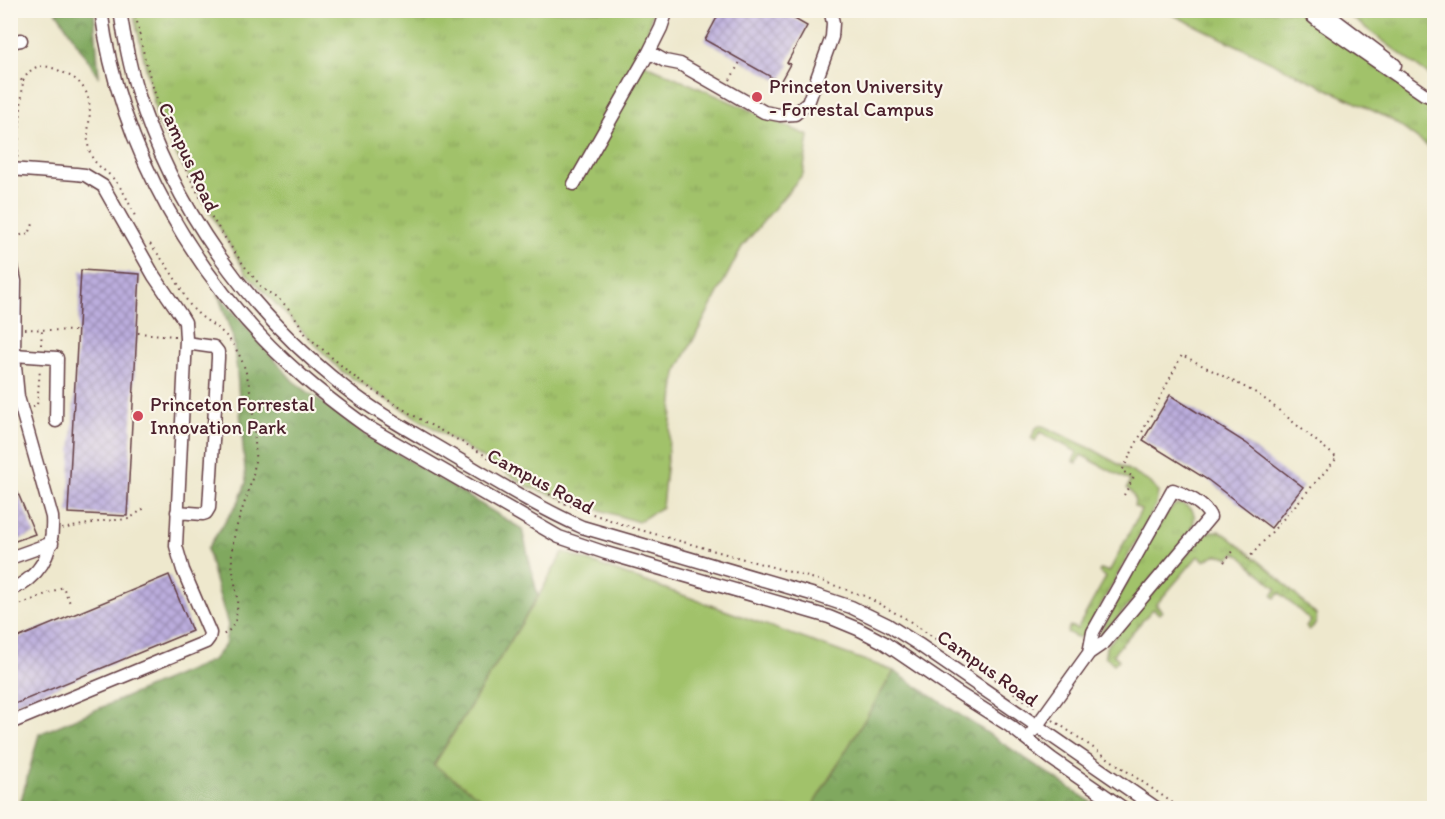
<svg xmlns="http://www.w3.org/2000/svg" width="1445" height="819" font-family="Itim,sans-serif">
<defs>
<pattern id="grass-tufts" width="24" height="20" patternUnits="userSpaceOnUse" patternTransform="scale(1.5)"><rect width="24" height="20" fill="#a1c26b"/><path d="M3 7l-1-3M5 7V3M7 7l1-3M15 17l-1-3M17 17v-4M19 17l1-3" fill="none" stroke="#8ca65d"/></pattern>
<pattern id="forest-crowns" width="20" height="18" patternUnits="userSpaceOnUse" patternTransform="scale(1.5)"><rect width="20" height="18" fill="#80a85f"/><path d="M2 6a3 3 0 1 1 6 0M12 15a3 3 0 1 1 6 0" fill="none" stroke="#6b884f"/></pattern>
<pattern id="building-cross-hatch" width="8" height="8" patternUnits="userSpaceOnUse" patternTransform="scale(1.5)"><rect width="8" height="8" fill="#bbaddd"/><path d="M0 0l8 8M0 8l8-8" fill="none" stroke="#9a8cb3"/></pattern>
</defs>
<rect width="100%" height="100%" fill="#fbf7ec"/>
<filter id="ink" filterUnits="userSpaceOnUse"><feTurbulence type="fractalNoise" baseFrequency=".0167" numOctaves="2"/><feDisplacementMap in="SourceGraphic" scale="12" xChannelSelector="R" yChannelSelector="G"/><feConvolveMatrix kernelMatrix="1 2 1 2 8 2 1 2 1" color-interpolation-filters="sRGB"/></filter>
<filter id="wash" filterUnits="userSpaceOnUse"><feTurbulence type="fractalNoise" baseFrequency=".008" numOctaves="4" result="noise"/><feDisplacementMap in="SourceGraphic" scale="24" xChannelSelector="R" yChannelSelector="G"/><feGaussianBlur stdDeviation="1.35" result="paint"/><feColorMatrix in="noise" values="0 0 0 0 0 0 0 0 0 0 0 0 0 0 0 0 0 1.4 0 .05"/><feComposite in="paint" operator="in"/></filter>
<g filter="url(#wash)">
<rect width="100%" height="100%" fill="#eee8cd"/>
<!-- grass -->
<path fill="url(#grass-tufts)" stroke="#76704b" stroke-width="1.5" d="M133 11H652L642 63 809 136 803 174 742 247 676 373 662 507 638 522 531 488 342 372 246 273 159 125Z
M1165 11H1300L1434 108V151L1390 119Z
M1343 11H1434V79Z
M1039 426H1043L1094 450 1151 483 1158 492 1156 505 1085 634 1082 637H1076L1067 632 1070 626 1077 629 1106 577 1099 572 1101 569 1109 572 1141 510 1134 506C1136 498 1133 494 1127 488L1130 481 1081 455 1077 463 1073 461 1077 452 1040 432 1035 441 1031 438 1036 428Z
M1182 504C1201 512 1195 522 1187 536L1101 637H1099L1104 625 1147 545 1169 510 1175 505Z
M1213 531H1219L1225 534 1271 571 1316 615C1318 623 1315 625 1309 630L1306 627 1311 621 1280 593 1275 598 1272 595 1277 589 1236 552 1230 558C1218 554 1215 553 1205 561L1198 556 1156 605 1162 611 1159 614 1153 609 1113 654 1119 660 1114 664 1105 656 1106 647 1203 536 1208 532Z"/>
<!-- forest -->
<path fill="url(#forest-crowns)" stroke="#656445" stroke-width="1.5" d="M56 11H94L99 77Z
M218 294 293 381 365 434 522 529 538 597 434 764 496 808H19L39 734 213 660 225 645 228 625 215 580 207 549 239 501 246 483 237 373 233 338Z
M894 671 1100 808H811Z"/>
<!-- park -->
<path fill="#a1c26b" stroke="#76704b" stroke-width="1.5" d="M563 552 894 671 811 808H496L434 765 538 597Z"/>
<g id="blocks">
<!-- building -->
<path fill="url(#building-cross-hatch)" d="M721 10H779L807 26 787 63 790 64 780 82 705 40Z
M81 270 140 274 127 516 68 513Z
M1170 395 1246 443 1303 487 1271 528 1208 480 1143 440Z
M10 474 35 534 10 543Z
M169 575 192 631 10 706V641Z"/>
</g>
</g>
<g filter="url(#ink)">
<use href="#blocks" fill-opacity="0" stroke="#633d43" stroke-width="1.5"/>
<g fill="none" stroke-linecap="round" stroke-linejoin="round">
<!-- minor casing -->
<g stroke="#633d43" stroke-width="15">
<path id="minor" d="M101 10C119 149 197 284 301 375 322 394 344 410 366 426L559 537 606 553 829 617 858 629 883 642 955 691 1010 726 1052 759 1123 808
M120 10C124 37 129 64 137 90 173 208 248 311 344 387 376 413 416 434 451 455 494 480 537 507 582 527L815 595 851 607 888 625 918 644 1156 808
M667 10 661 28 649 52 665 61 680 64 764 112 780 115 795 114 808 103 832 37 833 23 831 13 829 10
M1305 10 1318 21 1424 94 1434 98
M1322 10 1395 65
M10 42 21 40
M10 169 76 174 85 175 103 186 154 276 182 317 185 322 186 339 176 546 183 570 210 633 209 638 206 642 10 723
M574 184 649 52
M10 257 15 281 14 355 18 397 52 517C54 551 42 576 10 590
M14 355 57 358 56 421
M177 512 203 514 206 513 209 508 218 358V352L214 347 186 343
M10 558 52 543
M1033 731 1089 653 1105 642 1210 517C1206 505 1185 494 1173 490L1093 632 1089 653"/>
</g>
<!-- path -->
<path stroke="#633d43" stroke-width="2" stroke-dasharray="1.5 4.5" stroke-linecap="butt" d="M135 10C151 107 188 189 246 268 253 276 259 285 267 292 272 296 278 298 282 302 292 311 300 324 306 335L358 380 391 402 423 421 471 447 564 503 584 511 630 527 822 581 867 597 908 620 1036 708
M10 74 23 81 17 160
M730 80 740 62
M23 81C28 72 33 66 44 66 53 67 62 72 70 76 77 79 82 85 86 92 96 114 82 136 91 155 96 167 109 172 116 182 125 192 130 206 136 218
M10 188 13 180
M10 241 25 233 29 234 33 224
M150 244C159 255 167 266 174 277 180 286 184 297 190 305 200 319 217 325 228 338 247 361 250 386 253 415 254 433 257 450 254 469 249 500 230 529 232 562 233 584 249 625 220 636
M25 329 76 331
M138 333 175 336
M41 345 42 330
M33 407 37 406 40 369
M1124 495 1134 477 1122 471 1182 355 1256 393 1270 403 1337 458 1248 559
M62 529 104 521 129 519 146 507
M1224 562 1235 549
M10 609 63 587 71 605
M1053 720 1180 808"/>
<!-- minor -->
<use href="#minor" stroke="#fff" stroke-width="12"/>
</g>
</g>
<!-- markers -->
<g fill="#d1495b" stroke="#fbf7ec" stroke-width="2">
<circle cx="757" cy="97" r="6"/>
<circle cx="138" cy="416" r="6"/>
</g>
<g text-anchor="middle" stroke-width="4.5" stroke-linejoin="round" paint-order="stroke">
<!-- poi labels -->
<g font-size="20" fill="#4a1f2b" stroke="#fbf7ec" text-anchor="start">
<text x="769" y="93">Princeton University<tspan x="769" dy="23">- Forrestal Campus</tspan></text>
<text x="150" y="411">Princeton Forrestal<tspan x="150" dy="23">Innovation Park</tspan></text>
</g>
<!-- street labels -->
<g font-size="20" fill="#4a1f2b" stroke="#fbf7ec">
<text transform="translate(189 157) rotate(65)" y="7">Campus Road</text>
<text transform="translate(541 481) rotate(28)" y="7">Campus Road</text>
<text transform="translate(988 668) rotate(35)" y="7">Campus Road</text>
</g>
</g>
<!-- margin -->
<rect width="1445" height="819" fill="none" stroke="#fbf7ec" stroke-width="36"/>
</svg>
